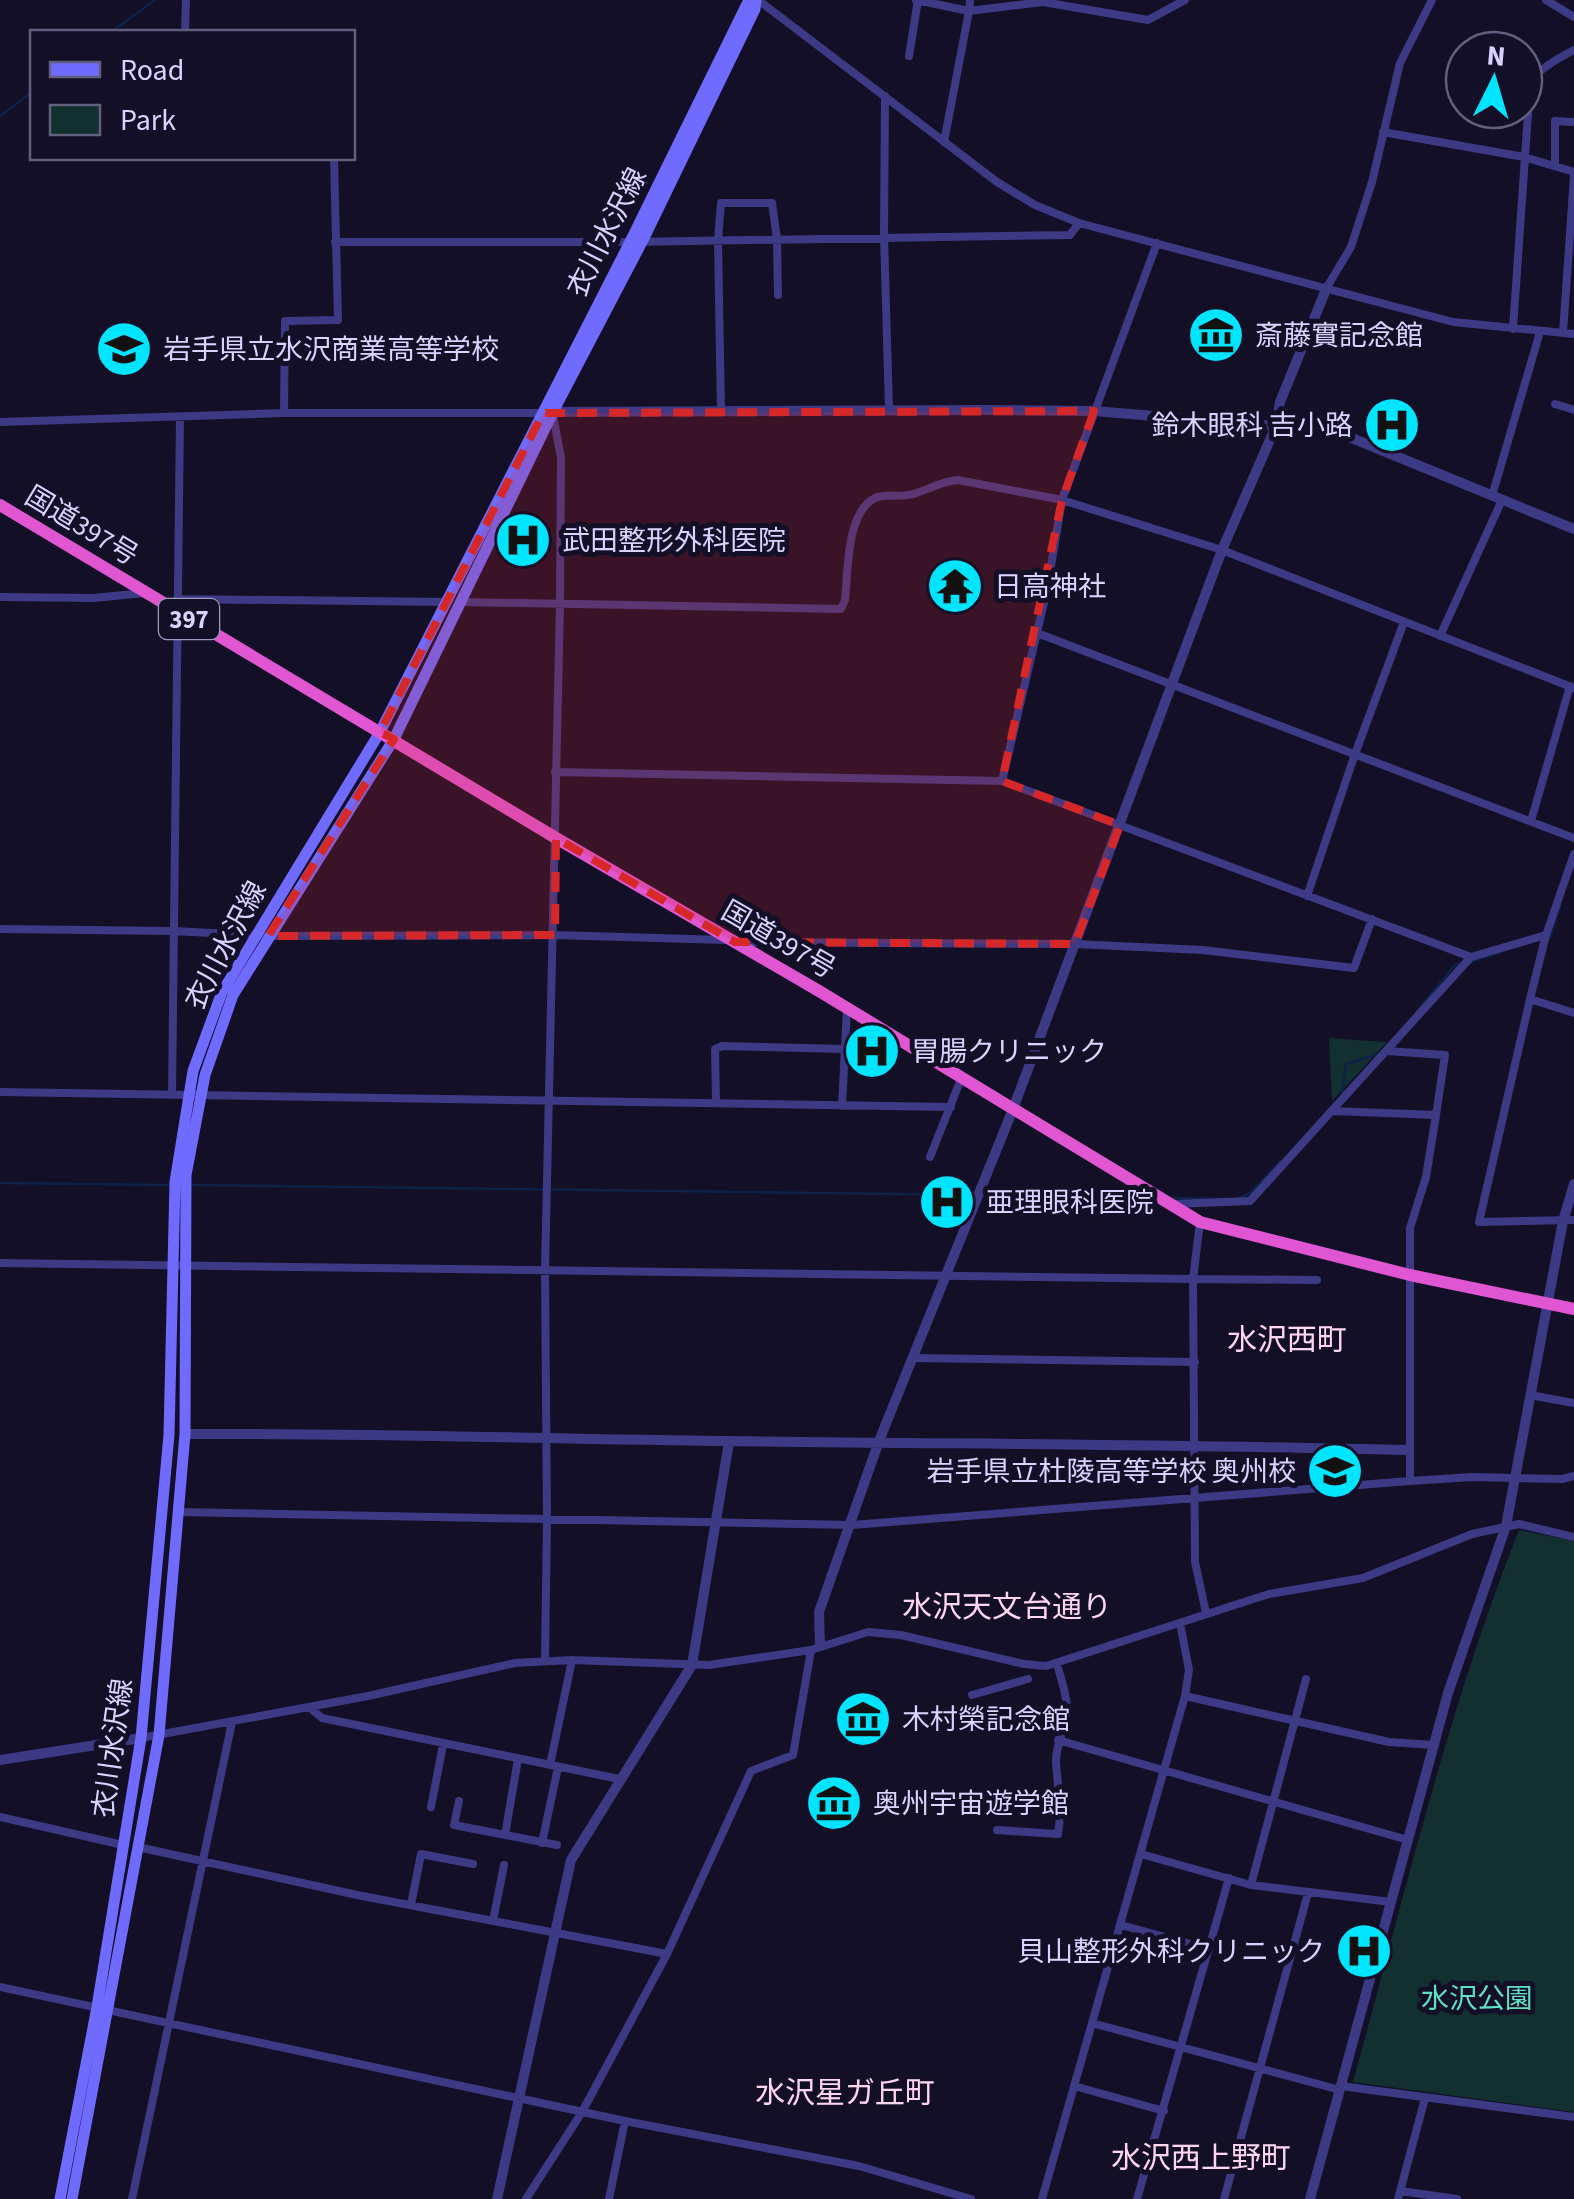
<svg xmlns="http://www.w3.org/2000/svg" width="1574" height="2199" font-family="'Source Sans 3','Noto Sans JP',sans-serif">
<rect width="100%" height="100%" fill="#130f26"/>
<!-- green -->
<path fill="#12302f" d="M1329 1038 1387 1042 1332 1101Z
M1519 1530 1574 1541V2112L1353 2082C1404 1897 1448 1709 1519 1530Z"/>
<g fill="none" stroke-linecap="round" stroke-linejoin="round">
<!-- stream -->
<path stroke="#0c2248" stroke-width="2.5" d="M111 32 155 0
M0 116 32 92
M1547 938H1550L1560 906
M1470 962 1501 952
M1417 1011 1455 965 1463 963
M1342 1095 1346 1064 1376 1055
M0 1183 171 1185
M189 1185 976 1195
M984 1196 1151 1199
M1174 1198 1221 1199
M1239 1198 1250 1193 1281 1161"/>
<!-- minor -->
<path stroke="#3d3a85" stroke-width="8" d="M758 0 997 182 1035 205 1079 223 1453 322 1574 334
M916 0 969 11 970 0
M1546 0 1574 17
M185 32 186 0
M909 56 918 0
M885 96 884 236 889 409
M1383 132 1524 157 1574 172
M944 142 969 11 1043 2 1148 20 1185 0
M1555 166V121L1574 122
M335 242H630L1070 235 1079 223
M1327 287 1351 247 1372 182 1400 63 1432 0
M1513 329 1528 114C1527 106 1524 95 1527 88 1533 72 1560 57 1574 50
M1563 333 1574 176
M1555 404 1574 410
M721 411 718 240 721 203H772L777 239 778 295
M284 413 285 321 338 320 334 158
M0 422 284 413H543
M1492 496 1540 332
M0 597 93 598 145 593
M177 599 447 602
M462 602 841 609 845 600C848 573 846 512 875 498 886 493 901 498 913 494 929 490 941 481 958 480L1062 500 1222 550 1574 688
M1037 633 1574 838
M1440 636 1502 500
M555 772 1002 781 1471 957
M1002 781 1047 590 1062 500 1157 243
M1531 821 1570 686
M1307 896 1355 754 1404 622
M0 929 173 931 268 936 555 935 725 940
M740 942 1075 944 1203 950 1354 968 1372 919
M1530 999 1546 935
M1574 1013 1530 999 1479 1222 1574 1220
M1387 1051 1445 1055 1436 1115
M0 1092 951 1107
M172 1095 180 417
M716 1103 715 1049 722 1046 845 1049
M842 1106 847 1008
M1333 1111 1436 1115 1426 1177 1410 1228V1481
M930 1157 961 1079
M1173 1204 1250 1201 1471 957 1546 935 1574 854
M0 1263 1193 1279 1200 1222
M913 1358 1195 1362
M1530 1395 1574 1403
M179 1512 852 1525 1410 1481 1472 1477 1562 1479 1574 1476
M1206 1613 1195 1562 1193 1279 1317 1280
M545 1660 547 1520 545 1270 560 605 561 458 553 415
M972 1695 1028 1679
M1185 1696 1389 1742 1434 1745
M309 1707 322 1718 619 1779
M141 1738 368 1696 515 1663 572 1660 709 1665 811 1650 868 1632 901 1635 1024 1664 1046 1666 1269 1594 1363 1578 1472 1534 1519 1524 1574 1537
M1058 1740 1408 1840
M550 1765 572 1660
M459 1801 454 1825 557 1845
M431 1807 443 1745
M0 1817 123 1845
M997 1830 1058 1834C1062 1809 1058 1788 1056 1763 1055 1744 1066 1730 1067 1710 1067 1695 1061 1679 1057 1664
M505 1835 518 1759
M542 1843 558 1767
M138 1847 357 1895 667 1954
M1141 1854 1251 1885 1391 1902
M1251 1885 1306 1679
M411 1905 421 1854 473 1864
M493 1921 504 1865
M1121 1925 1209 1949
M0 1987 625 2121 859 2166 971 2199
M1092 2023 1340 2090
M1074 2086 1164 2111
M1341 2086 1574 2117
M1400 2191 1457 2199
M132 2199 232 1722
M526 2199 582 2112 667 1954 751 1771 793 1755 811 1650
M609 2199 625 2121
M1042 2199 1185 1696 1189 1670 1180 1623
M1137 2199 1229 1878
M1224 2199 1308 1893
M1398 2199 1425 2098"/>
<!-- tertiary -->
<path stroke="#3d3a85" stroke-width="10" d="M547 412 981 410 1094 411 1276 426 1315 423 1574 529
M185 1434C366 1433 547 1439 728 1441 955 1444 1181 1444 1408 1450
M820 1646 819 1612 879 1441 1013 1109 1222 550 1276 426 1280 402 1327 287
M0 1760 141 1738
M497 2199 571 1860 692 1665 729 1442
M1310 2199 1448 1693 1506 1526 1563 1221 1574 1184"/>
<!-- secondary -->
<path stroke="#6f6bff" stroke-width="11" d="M60 2199 97 2007 141 1738 169 1435 175 1182 193 1071 222 992 380 732 630 242 747 4 753 0
M72 2199 159 1735 185 1434 186 1175 205 1075 233 995 394 739 553 412 643 240 755 9 756 0"/>
<!-- trunk -->
<path stroke="#e055d1" stroke-width="12" d="M0 505 556 838 819 991 1200 1222 1410 1275 1574 1309"/>
</g>
<!-- marked area -->
<path fill="#d62828" fill-opacity="0.2" stroke="#d62828" stroke-width="8" stroke-dasharray="20 12" stroke-linejoin="round" d="M1094 411 1062 500 1002 781 1120 825 1075 944 735 942 556 838 555 935 268 936 394 739 380 732 543 413Z"/>
<!-- icons -->
<defs>
<g id="museum-disc" transform="scale(2.875)"><circle r="9.5" fill="#00e5ff" stroke="#130f26"/><path d="M0-6L6-3V-2H-6V-3ZM-5-1h2V3h-2ZM-1-1h2V3h-2ZM3-1h2V3H3ZM-6 4H6V6H-6Z" fill="#111"/></g>
<g id="school-disc" transform="scale(2.875)"><circle r="9.5" fill="#00e5ff" stroke="#130f26"/><path d="M0-5L7-2L0 1L-7-2ZM-4 1L0 2.5L4 1V4Q0 6-4 4Z" fill="#111"/></g>
<g id="hospital-disc" transform="scale(2.875)"><circle r="9.5" fill="#00e5ff" stroke="#130f26"/><path d="M-5-5h3v3.5h4V-5h3V5h-3V1.5h-4V5h-3Z" fill="#111"/></g>
<g id="temple-disc" transform="scale(2.875)"><circle r="9.5" fill="#00e5ff" stroke="#130f26"/><path d="M0-6L5-2H3V0L6.5 2.5H4V6H1.5V3h-3V6H-4V2.5H-6.5L-3 0V-2H-5Z" fill="#111"/></g>
</defs>
<g fill-rule="evenodd">
<use href="#museum-disc" x="1216" y="335"/>
<use href="#school-disc" x="124" y="349"/>
<use href="#hospital-disc" x="1392" y="425"/>
<use href="#hospital-disc" x="523" y="540"/>
<use href="#temple-disc" x="955" y="586"/>
<use href="#hospital-disc" x="872" y="1051"/>
<use href="#hospital-disc" x="947" y="1202"/>
<use href="#school-disc" x="1335" y="1471"/>
<use href="#museum-disc" x="863" y="1719"/>
<use href="#museum-disc" x="834" y="1803"/>
<use href="#hospital-disc" x="1364" y="1951"/>
</g>
<g text-anchor="middle" stroke-width="10" stroke-linejoin="round" paint-order="stroke">
<!-- shield labels -->
<rect fill="#130f26" stroke="#9e99be" stroke-width="2.5" x="159" y="599" width="60" height="40" rx="8"/>
<g font-size="25" font-weight="bold" fill="#d9d4ff">
<text x="189" y="628">397</text>
</g>
<!-- street labels -->
<g font-size="28" fill="#d9d4ff" stroke="#130f26">
<text transform="translate(606 232) rotate(-63)" y="10">衣川水沢線</text>
<text transform="translate(82 525) rotate(31)" y="10">国道397号</text>
<text transform="translate(779 939) rotate(30)" y="10">国道397号</text>
<text transform="translate(225 945) rotate(-62)" y="10">衣川水沢線</text>
<text transform="translate(112 1748) rotate(-82)" y="10">衣川水沢線</text>
</g>
<!-- poi labels -->
<g font-size="28" fill="#d9d4ff" stroke="#130f26" text-anchor="start">
<text x="1255" y="345">斎藤實記念館</text>
<text x="163" y="359">岩手県立水沢商業高等学校</text>
<text x="1353" y="435" text-anchor="end">鈴木眼科 吉小路</text>
<text x="562" y="550">武田整形外科医院</text>
<text x="994" y="596">日高神社</text>
<text x="911" y="1061">胃腸クリニック</text>
<text x="986" y="1212">亜理眼科医院</text>
<text x="1296" y="1481" text-anchor="end">岩手県立杜陵高等学校 奥州校</text>
<text x="902" y="1729">木村榮記念館</text>
<text x="873" y="1813">奥州宇宙遊学館</text>
<text x="1325" y="1961" text-anchor="end">貝山整形外科クリニック</text>
</g>
<!-- park labels -->
<g font-size="28" fill="#5fe0c0" stroke="#130f26">
<text x="1477" y="2008">水沢公園</text>
</g>
<!-- neighbourhood labels -->
<g font-size="30" fill="#ffd6f0" stroke="#130f26">
<text x="1287" y="1350">水沢西町</text>
<text x="1007" y="1617">水沢天文台通り</text>
<text x="845" y="2103">水沢星ガ丘町</text>
<text x="1201" y="2168">水沢西上野町</text>
</g>
</g>
<!-- legend -->
<rect x="30" y="30" width="325" height="130" fill="#130f26" stroke="#625e7d" stroke-width="2.5"/>
<rect x="50" y="62" width="50" height="15" fill="#6f6bff" stroke="#625e7d" stroke-width="2.5"/>
<text x="120" y="80" font-size="30" fill="#d9d4ff">Road</text>
<rect x="50" y="105" width="50" height="30" fill="#12302f" stroke="#625e7d" stroke-width="2.5"/>
<text x="120" y="130" font-size="30" fill="#d9d4ff">Park</text>
<!-- north arrow -->
<g transform="translate(1494 80) rotate(5)"><circle r="48" fill="#130f26" stroke="#625e7d" stroke-width="2.5"/>
<path d="M0-8L18 38L0 25L-18 38Z" fill="#00e5ff"/>
<text y="-15" font-size="28" font-weight="bold" text-anchor="middle" fill="#d9d4ff">N</text>
</g>
</svg>
